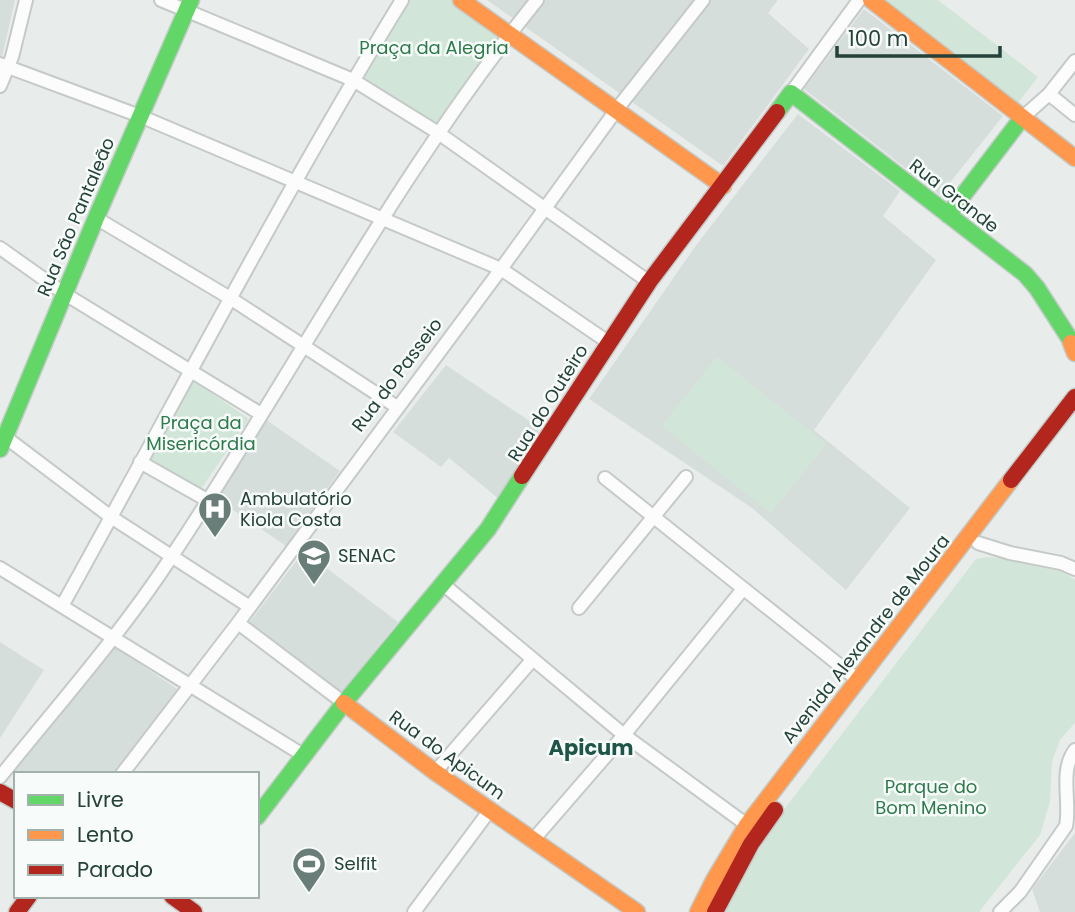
<svg xmlns="http://www.w3.org/2000/svg" width="1075" height="912" font-family="Poppins,sans-serif">
<rect width="100%" height="100%" fill="#e8edeb"/>
<!-- built -->
<path fill="#d6dedb" d="M0 0H15L2 57H0Z
M487 0H778L768 13 809 49 723 166Z
M864 9 1003 116 940 195 804 89Z
M798 114 900 191 883 216 936 260 814 430 910 508 846 590 752 508 589 399 697 244Z
M446 365 540 428 499 499 449 458 441 467 393 432Z
M265 419 340 471 286 546 214 497Z
M304 551 398 622 341 692 248 624Z
M0 642 44 670 0 738Z
M112 645 180 691 116 774H20L14 769Z
M1075 833V912H1040L1032 889Z"/>
<!-- green -->
<path fill="#d1e6d8" d="M409 0H452L502 36 435 126 360 79Z
M876 0H938L1038 77 1014 108Z
M717 357 826 444 771 513 662 426Z
M194 381 249 419 201 489 148 461Z
M987 557C1015 559 1053 562 1075 580V723L1060 740 1052 762 1050 802 1040 835 979 912H725L745 872 786 807 976 559Z"/>
<g fill="none" stroke-linecap="round" stroke-linejoin="round">
<!-- street casing -->
<g stroke="#c5cac8" stroke-width="16">
<path id="street" d="M161 0 353 80 437 132 649 282
M0 64 140 116 501 269 608 342
M0 86 12 57 26 0
M791 93 859 0
M1049 94 1075 115
M1022 118 1049 94 1075 61
M96 218 230 298 397 407
M0 248 65 294 261 414
M0 433 111 517 250 607
M140 462 207 500
M605 478 858 680
M978 543 1010 553 1061 563 1075 569
M0 568 303 755
M444 585 624 735 747 825
M62 606C175 403 281 197 402 0
M579 608 686 477
M238 623 344 703
M435 772 533 659
M122 774 238 623 501 269 617 109 703 0
M0 777C58 705 121 634 172 556 295 371 397 173 537 0
M533 840 624 735 743 589
M414 912 490 810
M1000 912 1020 892 1066 826C1071 801 1059 771 1075 750"/>
</g>
<!-- fast casing -->
<g stroke="#c3cbc8" stroke-width="19">
<path id="fast" d="M777 112 791 93 1025 274 1037 288 1075 347
M948 215 1022 118
M0 449 96 218 191 0
M257 817 344 703 488 529 522 476"/>
</g>
<!-- slow casing -->
<g stroke="#c3cbc8" stroke-width="19">
<path id="slow" d="M461 0 723 186
M871 0 1075 158
M1071 343 1075 353
M344 703 435 772 637 912
M698 912 714 880 747 825 1011 480"/>
</g>
<!-- jam casing -->
<g stroke="#c3cbc8" stroke-width="19">
<path id="jam" d="M522 476 649 282 777 112
M1011 480 1075 397
M0 792 16 801
M172 896 194 912
M17 912 29 896
M715 912 751 844 775 810"/>
</g>
<!-- street -->
<use href="#street" stroke="#fcfcfc" stroke-width="12"/>
<!-- fast -->
<use href="#fast" stroke="#63d668" stroke-width="16"/>
<!-- slow -->
<use href="#slow" stroke="#ff974d" stroke-width="16"/>
<!-- jam -->
<use href="#jam" stroke="#b3261e" stroke-width="16"/>
</g>
<!-- icons -->
<defs>
<g id="hospital-pin" transform="scale(1.75)"><path d="M0 17L-7.5 6A9.5 9.5 0 1 1 7.5 6Z" fill="#697e78" stroke="#f7fbf9"/><path d="M-5-5h3v3.5h4V-5h3V5h-3V1.5h-4V5h-3Z" fill="#fff"/></g>
<g id="university-pin" transform="scale(1.75)"><path d="M0 17L-7.5 6A9.5 9.5 0 1 1 7.5 6Z" fill="#697e78" stroke="#f7fbf9"/><path d="M0-5L7-2L0 1L-7-2ZM-4 1L0 2.5L4 1V4Q0 6-4 4Z" fill="#fff"/></g>
<g id="stadium-pin" transform="scale(1.75)"><path d="M0 17L-7.5 6A9.5 9.5 0 1 1 7.5 6Z" fill="#697e78" stroke="#f7fbf9"/><path d="M0-5a6.5 5 0 1 0 0 10a6.5 5 0 1 0 0-10ZM-3.5-1.8h7v3.6h-7Z" fill="#fff"/></g>
</defs>
<g fill-rule="evenodd">
<use href="#hospital-pin" x="215" y="509"/>
<use href="#university-pin" x="314" y="556"/>
<use href="#stadium-pin" x="309" y="864"/>
</g>
<g text-anchor="middle" stroke-width="5" stroke-linejoin="round" paint-order="stroke">
<!-- park labels -->
<g font-size="18" fill="#2d7a4b" stroke="#f7fbf9">
<text x="434" y="54">Praça da Alegria</text>
<text x="201" y="429">Praça da<tspan x="201" dy="21">Misericórdia</tspan></text>
<text x="931" y="793">Parque do<tspan x="931" dy="21">Bom Menino</tspan></text>
</g>
<!-- street labels -->
<g font-size="18" fill="#24423a" stroke="#f7fbf9">
<text transform="translate(954 196) rotate(38)" y="6">Rua Grande</text>
<text transform="translate(76 217) rotate(-67)" y="6">Rua São Pantaleão</text>
<text transform="translate(397 375) rotate(-53)" y="6">Rua do Passeio</text>
<text transform="translate(548 403) rotate(-58)" y="6">Rua do Outeiro</text>
<text transform="translate(866 639) rotate(-52)" y="6">Avenida Alexandre de Moura</text>
<text transform="translate(447 755) rotate(36)" y="6">Rua do Apicum</text>
</g>
<!-- poi labels -->
<g font-size="18" fill="#24423a" stroke="#f7fbf9" text-anchor="start">
<text x="240" y="505">Ambulatório<tspan x="240" dy="21">Kiola Costa</tspan></text>
<text x="338" y="562">SENAC</text>
<text x="334" y="870">Selfit</text>
</g>
<!-- quarter labels -->
<g font-size="21" font-weight="bold" fill="#1f5548" stroke="#f7fbf9">
<text x="591" y="755">Apicum</text>
</g>
</g>
<!-- legend -->
<rect x="14" y="772" width="245" height="126" fill="#f7fbf9" stroke="#a3b1ad" stroke-width="2"/>
<rect x="28" y="795" width="35" height="10" fill="#63d668" stroke="#a3b1ad" stroke-width="2"/>
<text x="77" y="807" font-size="21" fill="#24423a">Livre</text>
<rect x="28" y="830" width="35" height="10" fill="#ff974d" stroke="#a3b1ad" stroke-width="2"/>
<text x="77" y="842" font-size="21" fill="#24423a">Lento</text>
<rect x="28" y="865" width="35" height="10" fill="#b3261e" stroke="#a3b1ad" stroke-width="2"/>
<text x="77" y="877" font-size="21" fill="#24423a">Parado</text>
<!-- scale -->
<path d="M837 46v10h163v-10" fill="none" stroke="#24423a" stroke-width="3.5"/>
<text x="848" y="46" font-size="21" fill="#24423a" stroke="#f7fbf9" stroke-width="5" paint-order="stroke">100 m</text>
</svg>
